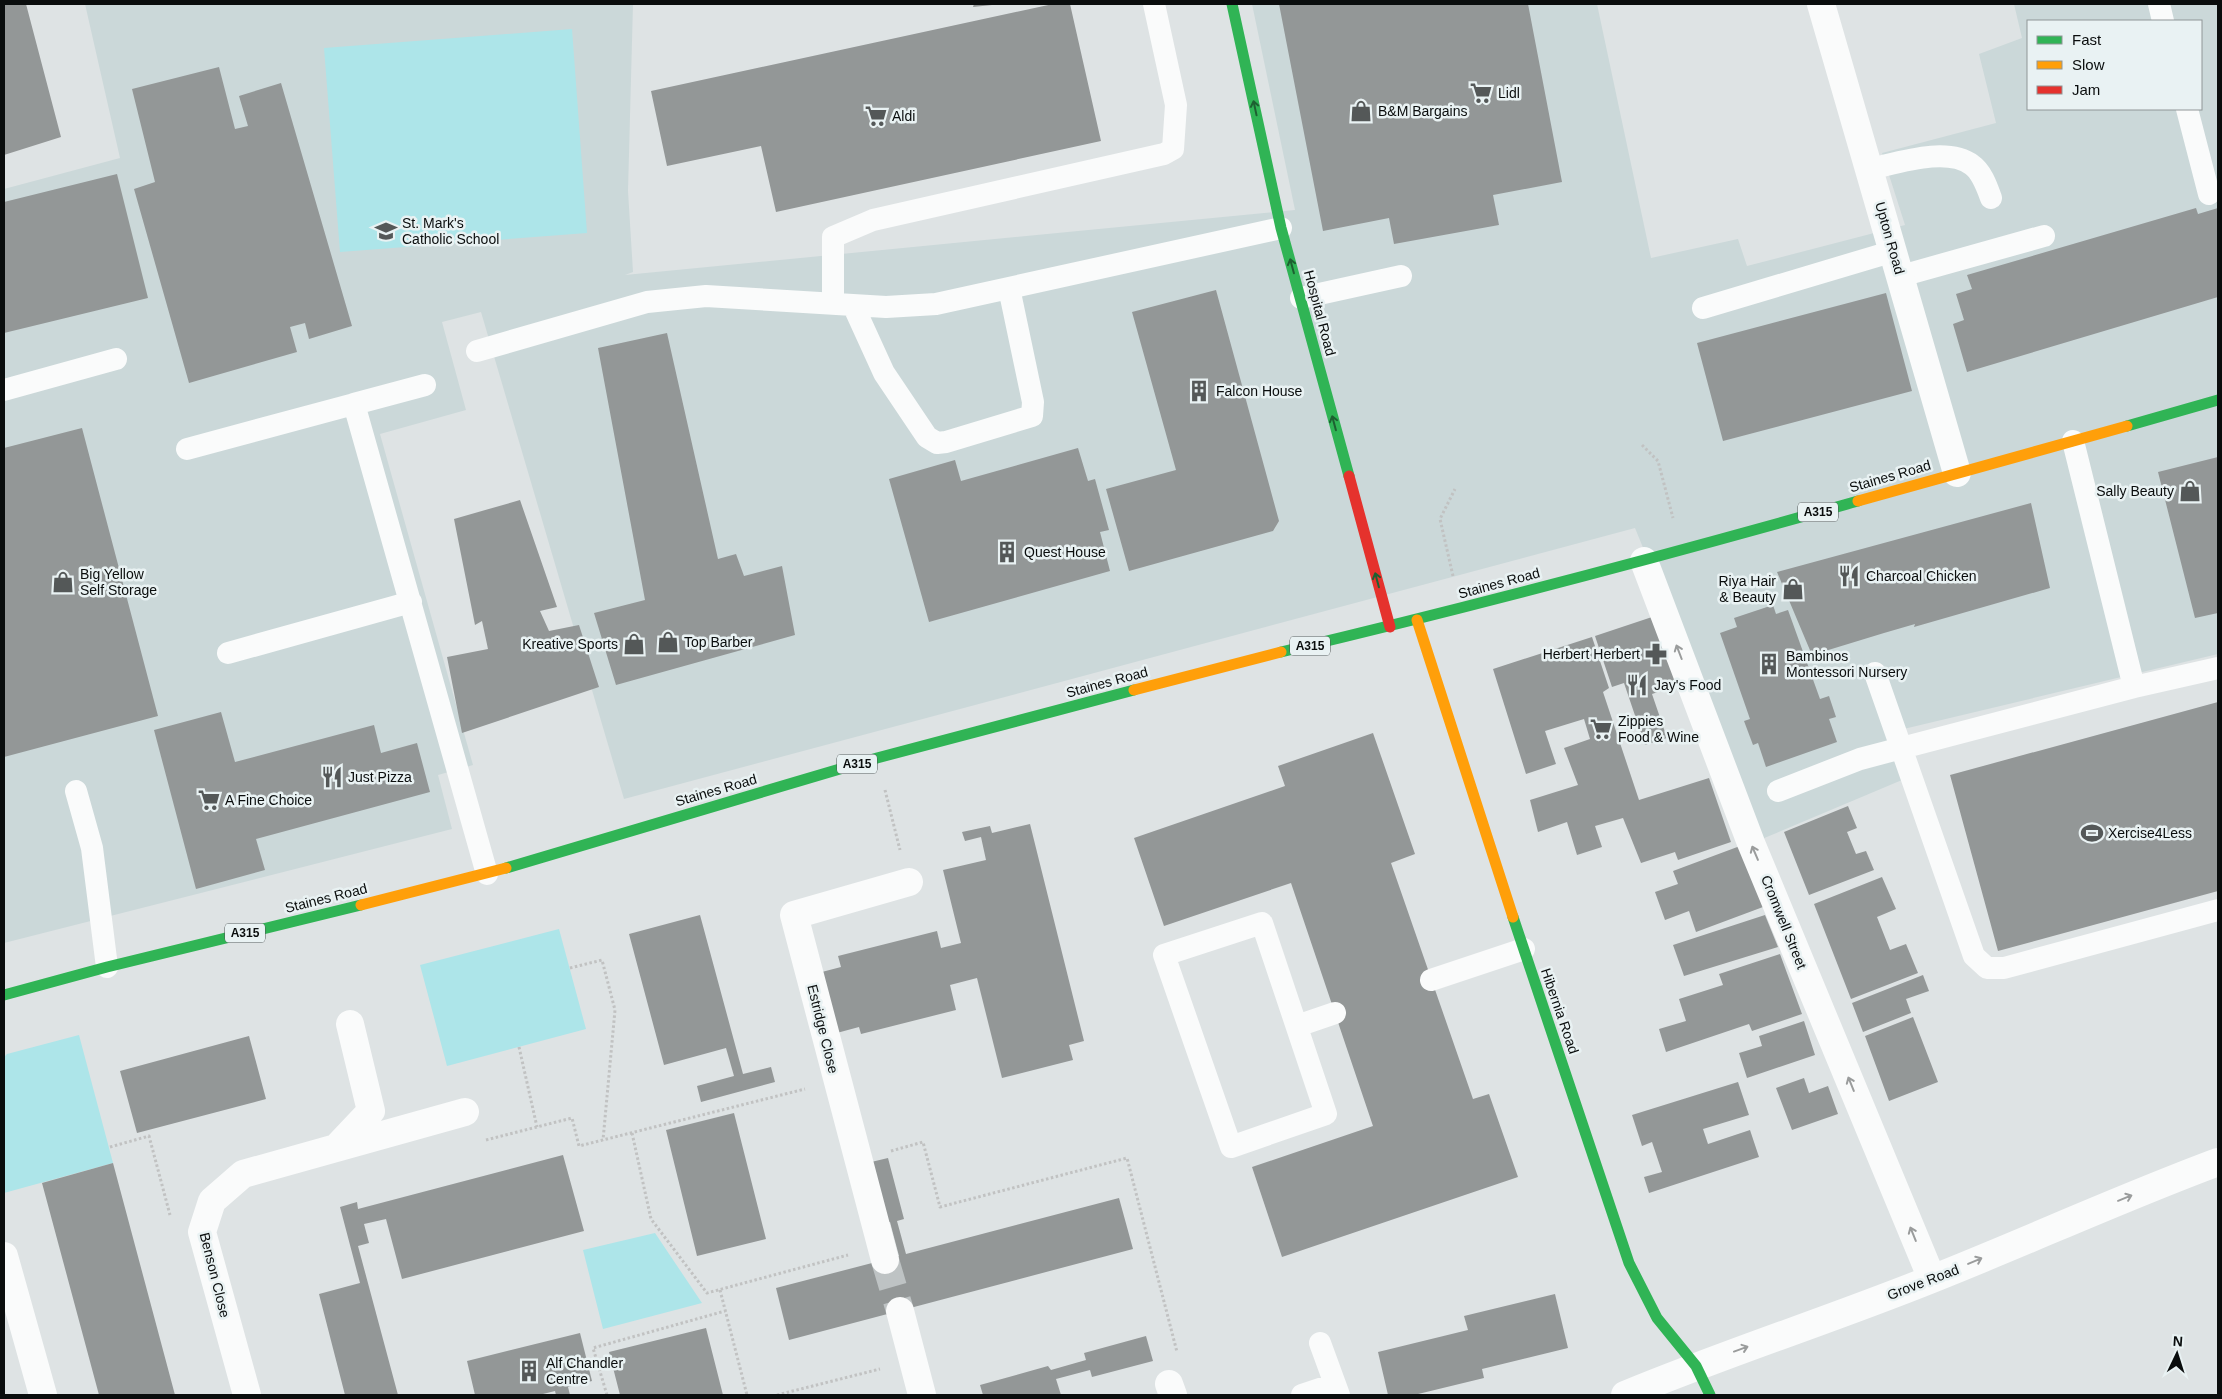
<svg xmlns="http://www.w3.org/2000/svg" width="2222" height="1399" font-family="Arial,sans-serif">
<rect width="100%" height="100%" fill="#dee3e4"/>
<!-- built -->
<path fill="#cbd8d9" fill-rule="evenodd" d="M85 4H633L628 191 633 272 625 275 1295 210 1252 4H1597L1651 258 1738 239 1747 266 1905 225 1882 153 1996 123 1979 54 2022 38 2014 4H2218V654L1891 732 1902 780 1762 839 1635 528 624 799 481 312 442 322 466 410 380 434 473 765 438 775 452 829 4 943V189L120 158ZM2028 21H2201V109H2028Z"/>
<!-- green -->
<path fill="#ade5e9" d="M572 29 587 233 340 252 324 48Z
M559 929 586 1029 447 1066 420 965Z
M79 1035 113 1163 4 1193V1057L7 1054Z
M655 1233 702 1303 603 1329 583 1250Z"/>
<!-- building -->
<path fill="#939797" d="M4 4H26L61 137 4 155Z
M974 4H992V5L973 7Z
M1053 4H1070L1101 141 776 212 761 146 667 166 651 91Z
M1279 4H1528L1562 182 1493 195 1499 225 1394 244 1389 218 1323 231Z
M219 67 235 129 248 126 239 96 281 83 352 326 309 339 305 323 290 327 297 352 189 383 134 189 155 182 132 89Z
M117 174 148 298 4 333V202Z
M2196 208 2198 214 2218 208V297L1967 372 1953 324 1964 320 1956 294 1972 289 1967 275Z
M1216 290 1279 521 1273 531 1129 571 1106 489 1176 470 1132 312Z
M1886 293 1912 391 1723 441 1697 343Z
M667 333 718 559 736 554 744 576 782 566 795 635 616 685 594 613 645 600 598 348Z
M82 428 158 716 4 757V448Z
M1078 448 1088 481 1095 479 1109 530 1100 532 1110 571 929 622 889 479 955 460 961 481Z
M2218 457V613L2195 618 2158 472Z
M520 500 557 607 540 611 549 631 579 625 599 687 462 733 447 657 488 649 482 621 475 625 454 519Z
M2031 503 2050 588 1914 627 1915 624 1884 633 1812 655 1777 572Z
M1773 605 1776 614 1788 610 1820 699 1829 696 1836 717 1829 719 1837 742 1766 767 1758 743 1753 745 1744 721 1750 719 1720 633 1737 627 1734 618Z
M1658 615 1684 683 1652 694 1667 738 1645 745 1624 683 1612 687 1595 636Z
M1592 637 1609 688 1603 692 1639 800 1709 778 1731 842 1678 860 1675 852 1641 863 1623 818 1595 826 1602 847 1577 855 1567 822 1538 832 1530 800 1578 785 1564 748 1590 739 1584 719 1545 731 1556 764 1526 774 1493 669Z
M2218 702V891L1998 951 1950 775Z
M221 712 235 762 374 725 381 753 417 743 430 792 256 839 265 870 196 889 154 730Z
M1373 733 1415 854 1391 863 1473 1099 1489 1094 1518 1177 1282 1257 1252 1167 1373 1126 1291 883 1164 926 1134 838 1285 786 1278 766Z
M1848 806 1857 828 1847 832 1856 854 1866 851 1874 870 1809 895 1784 832Z
M1030 824 1084 1041 1069 1045 1073 1060 1002 1078 977 978 950 985 956 1010 861 1034 859 1027 833 1034 818 973 841 967 838 956 937 931 941 948 961 943 943 870 986 860 981 837 965 841 962 832 990 826 992 833Z
M1740 846 1763 907 1696 932 1689 911 1665 920 1655 892 1678 884 1673 871Z
M1882 877 1896 909 1877 917 1890 950 1906 944 1918 973 1851 999 1814 904Z
M700 915 743 1074 771 1067 775 1082 701 1102 697 1086 734 1076 726 1048 664 1065 629 934Z
M1765 915 1778 947 1684 976 1673 945Z
M1780 954 1802 1014 1752 1031 1749 1024 1666 1052 1659 1029 1686 1021 1679 999 1723 985 1719 974Z
M1923 975 1929 991 1906 999 1911 1013 1863 1032 1852 1003Z
M1913 1017 1938 1082 1889 1101 1865 1036Z
M1804 1021 1815 1055 1747 1078 1739 1053 1762 1046 1759 1036Z
M249 1036 266 1099 137 1133 120 1071Z
M1804 1078 1809 1093 1828 1086 1838 1114 1792 1130 1776 1088Z
M1738 1082 1749 1115 1703 1129 1708 1144 1750 1130 1759 1157 1649 1193 1644 1177 1662 1172 1652 1142 1642 1146 1632 1115Z
M734 1113 766 1239 697 1256 666 1130Z
M563 1155 584 1231 402 1279 386 1219 364 1224 369 1243 358 1246 398 1395H345L319 1294 360 1283 340 1207 357 1202 358 1209Z
M888 1158 904 1219 897 1221 906 1254 1119 1198 1133 1249 789 1340 776 1288 899 1256 890 1222 883 1224 867 1163Z
M113 1163 175 1395H99L42 1183Z
M1555 1294 1568 1348 1482 1369 1484 1378 1414 1395H1388L1378 1352 1468 1330 1464 1316Z
M706 1328 723 1395H620L609 1352Z
M580 1333 592 1381 568 1387 570 1395H556L555 1391 539 1395H475L467 1361Z
M1146 1336 1153 1361 1092 1377 1090 1370 1056 1379 1061 1395H983L980 1385 1048 1366 1051 1370 1086 1360 1084 1353Z"/>
<g fill="none" stroke-linecap="round" stroke-linejoin="round">
<!-- street-tunnel -->
<path stroke="#bec3c4" stroke-width="28" stroke-dasharray="28 14" stroke-linecap="butt" d="M885 1260 900 1311"/>
<!-- path -->
<path stroke="#c1c2c2" stroke-width="3" stroke-dasharray="2.5 2.5" stroke-linecap="butt" d="M1642 445 1658 461 1673 518
M1453 576 1440 519 1455 489
M885 790 900 850
M570 968 602 960 615 1010 603 1140
M519 1047 537 1127
M632 1133 651 1219 707 1293 848 1255
M486 1140 572 1118 579 1146 805 1089
M110 1147 149 1136 170 1215
M891 1151 923 1142 940 1207 1127 1158 1177 1352
M720 1290 747 1395
M607 1395 593 1348 725 1311
M777 1395 880 1369"/>
<!-- lane -->
<path stroke="#fafbfb" stroke-width="22" d="M2159 4 2163 21
M2187 109 2209 194
M1870 169C1898 163 1947 146 1972 165 1982 172 1987 187 1991 198
M1901 276 2044 236
M1301 298 1401 276
M833 303V237L873 220 1164 154 1173 149 1176 105 1154 4
M853 305 884 373 927 437 937 443 946 442 1032 416 1033 402 1009 288
M1703 308 1894 251
M477 351 647 302 706 296 886 307 936 304 1281 228
M4 390 116 359
M354 404 425 385
M2073 441 2134 687
M187 449 354 404 487 874
M228 653 411 602
M1875 673 1974 956 1987 968H2004L2218 910
M76 791 92 848 107 967
M1778 791 1860 759 2134 687 2218 668
M1262 923 1326 1114 1231 1147 1164 955Z
M1431 980 1524 949
M1297 1026 1335 1013
M1320 1343 1339 1395
M1302 1395 1335 1384"/>
<!-- street -->
<path stroke="#fafbfb" stroke-width="28" d="M1821 4 1957 473
M1644 561 1751 843 1932 1279
M336 1148 465 1112
M4 1256 43 1395
M885 1260 794 915 909 882
M900 1311 922 1395
M1169 1384 1173 1395
M247 1395 202 1232 212 1201 243 1174 336 1148 371 1111 350 1024
M1625 1395C1726 1353 1830 1320 1932 1279 2028 1241 2121 1198 2218 1162"/>
<!-- fast -->
<path stroke="#30b455" stroke-width="11" d="M1232 4 1281 228 1349 476
M2127 426 2218 400
M1281 652C1475 606 1667 555 1858 501
M506 868 877 758 1134 690
M1513 917 1629 1263 1657 1318 1696 1366 1710 1395
M4 995 107 967 361 905"/>
<!-- slow -->
<path stroke="#ff9f0a" stroke-width="11" d="M1858 501 2127 426
M1417 620 1513 917
M1134 690 1281 652
M361 905 506 868"/>
<!-- jam -->
<path stroke="#e5322d" stroke-width="11" d="M1349 476 1390 627"/>
</g>
<!-- one-way arrows -->
<defs><path id="oneway-shaft" d="M-6 0H5M1.5-3L5.5 0L1.5 3" fill="none" stroke-width="1.6" stroke-linecap="round" stroke-linejoin="round" transform="scale(1.25)"/></defs>
<g stroke="#1d6031">
<use href="#oneway-shaft" transform="translate(1255 108) rotate(-102)"/>
<use href="#oneway-shaft" transform="translate(1292 266) rotate(-105)"/>
<use href="#oneway-shaft" transform="translate(1334 423) rotate(-105)"/>
<use href="#oneway-shaft" transform="translate(1377 580) rotate(-105)"/>
</g>
<g stroke="#9a9c9c">
<use href="#oneway-shaft" transform="translate(1679 652) rotate(-111)"/>
<use href="#oneway-shaft" transform="translate(1755 853) rotate(-113)"/>
<use href="#oneway-shaft" transform="translate(1851 1084) rotate(-112)"/>
<use href="#oneway-shaft" transform="translate(2125 1198) rotate(-22)"/>
<use href="#oneway-shaft" transform="translate(1913 1234) rotate(-112)"/>
<use href="#oneway-shaft" transform="translate(1975 1261) rotate(-23)"/>
<use href="#oneway-shaft" transform="translate(1741 1349) rotate(-20)"/>
</g>
<!-- icons -->
<defs>
<g id="supermarket-bare" transform="scale(1.725)"><path d="M-6-5.5h2.5l.6 2H6L4.5 2H-2.5L-4.4-4H-6ZM-1.5 3.2a1.3 1.3 0 1 0 .1 0ZM3 3.2a1.3 1.3 0 1 0 .1 0Z" fill="#545858" stroke="#e9f2f3" stroke-width="2.5" paint-order="stroke"/></g>
<g id="shop-bare" transform="scale(1.725)"><path d="M-5-2.5h2.3a2.7 3.5 0 0 1 5.4 0H5L5.5 6h-11ZM-1.5-2.5h3a1.5 2.3 0 0 0-3 0Z" fill="#545858" stroke="#e9f2f3" stroke-width="2.5" paint-order="stroke"/></g>
<g id="school-bare" transform="scale(1.725)"><path d="M0-5L7-2L0 1L-7-2ZM-4 1L0 2.5L4 1V4Q0 6-4 4Z" fill="#545858" stroke="#e9f2f3" stroke-width="2.5" paint-order="stroke"/></g>
<g id="building-bare" transform="scale(1.725)"><path d="M-4-6H4V6H1V3H-1V6H-4ZM-2.5-4.3h1.7v1.8h-1.7ZM.8-4.3h1.7v1.8H.8ZM-2.5-1h1.7V.8h-1.7ZM.8-1h1.7V.8H.8Z" fill="#545858" stroke="#e9f2f3" stroke-width="2.5" paint-order="stroke"/></g>
<g id="restaurant-bare" transform="scale(1.725)"><path d="M-5-6h1v4h1v-4h1v4h1v-4h1v5L-1.5 .5V6h-2V.5L-5-1ZM5-6V6H3V1.5H1.5Q1.5-4 5-6Z" fill="#545858" stroke="#e9f2f3" stroke-width="2.5" paint-order="stroke"/></g>
<g id="pharmacy-bare" transform="scale(1.725)"><path d="M-2-6h4v4h4v4h-4v4h-4v-4h-4v-4h4Z" fill="#545858" stroke="#e9f2f3" stroke-width="2.5" paint-order="stroke"/></g>
<g id="stadium-bare" transform="scale(1.725)"><path d="M0-5a6.5 5 0 1 0 0 10a6.5 5 0 1 0 0-10ZM-3.5-1.8h7v3.6h-7Z" fill="#545858" stroke="#e9f2f3" stroke-width="2.5" paint-order="stroke"/></g>
</defs>
<g fill-rule="evenodd">
<use href="#supermarket-bare" x="1481" y="93"/>
<use href="#shop-bare" x="1361" y="111"/>
<use href="#supermarket-bare" x="876" y="116"/>
<use href="#school-bare" x="386" y="231"/>
<use href="#building-bare" x="1199" y="391"/>
<use href="#shop-bare" x="2190" y="491"/>
<use href="#building-bare" x="1007" y="552"/>
<use href="#restaurant-bare" x="1849" y="576"/>
<use href="#shop-bare" x="63" y="582"/>
<use href="#shop-bare" x="1793" y="589"/>
<use href="#shop-bare" x="668" y="642"/>
<use href="#shop-bare" x="634" y="644"/>
<use href="#pharmacy-bare" x="1656" y="654"/>
<use href="#building-bare" x="1769" y="664"/>
<use href="#restaurant-bare" x="1637" y="685"/>
<use href="#supermarket-bare" x="1601" y="729"/>
<use href="#restaurant-bare" x="332" y="777"/>
<use href="#supermarket-bare" x="209" y="800"/>
<use href="#stadium-bare" x="2092" y="833"/>
<use href="#building-bare" x="529" y="1371"/>
</g>
<g text-anchor="middle" stroke-width="5" stroke-linejoin="round" paint-order="stroke">
<!-- shield labels -->
<g fill="#e9f2f3" stroke="#4d5252" stroke-width="1">
<rect x="1798" y="502.5" width="40" height="19" rx="4"/>
<rect x="1290" y="636.5" width="40" height="19" rx="4"/>
<rect x="837" y="754.5" width="40" height="19" rx="4"/>
<rect x="225" y="923.5" width="40" height="19" rx="4"/>
</g>
<g font-size="12" font-weight="bold" fill="#0a0d0d">
<text x="1818" y="516">A315</text>
<text x="1310" y="650">A315</text>
<text x="857" y="768">A315</text>
<text x="245" y="937">A315</text>
</g>
<!-- poi labels -->
<g font-size="14" fill="#0a0d0d" stroke="#e9f2f3" text-anchor="start">
<text x="1498" y="98">Lidl</text>
<text x="1378" y="116">B&amp;M Bargains</text>
<text x="892" y="121">Aldi</text>
<text x="402" y="228">St. Mark's<tspan x="402" dy="16">Catholic School</tspan></text>
<text x="1216" y="396">Falcon House</text>
<text x="2174" y="496" text-anchor="end">Sally Beauty</text>
<text x="1024" y="557">Quest House</text>
<text x="80" y="579">Big Yellow<tspan x="80" dy="16">Self Storage</tspan></text>
<text x="1866" y="581">Charcoal Chicken</text>
<text x="1776" y="586" text-anchor="end">Riya Hair<tspan x="1776" dy="16">&amp; Beauty</tspan></text>
<text x="684" y="647">Top Barber</text>
<text x="618" y="649" text-anchor="end">Kreative Sports</text>
<text x="1640" y="659" text-anchor="end">Herbert Herbert</text>
<text x="1786" y="661">Bambinos<tspan x="1786" dy="16">Montessori Nursery</tspan></text>
<text x="1654" y="690">Jay's Food</text>
<text x="1618" y="726">Zippies<tspan x="1618" dy="16">Food &amp; Wine</tspan></text>
<text x="348" y="782">Just Pizza</text>
<text x="225" y="805">A Fine Choice</text>
<text x="2108" y="838">Xercise4Less</text>
<text x="546" y="1368">Alf Chandler<tspan x="546" dy="16">Centre</tspan></text>
</g>
<!-- street labels -->
<g font-size="14" fill="#0a0d0d" stroke="#e9f2f3">
<text transform="translate(1890 238) rotate(74)" y="5">Upton Road</text>
<text transform="translate(1320 313) rotate(75)" y="5">Hospital Road</text>
<text transform="translate(1890 476) rotate(-16)" y="5">Staines Road</text>
<text transform="translate(1499 583) rotate(-15)" y="5">Staines Road</text>
<text transform="translate(1107 682) rotate(-15)" y="5">Staines Road</text>
<text transform="translate(716 790) rotate(-16)" y="5">Staines Road</text>
<text transform="translate(326 898) rotate(-14)" y="5">Staines Road</text>
<text transform="translate(1784 922) rotate(68)" y="5">Cromwell Street</text>
<text transform="translate(1560 1011) rotate(71)" y="5">Hibernia Road</text>
<text transform="translate(823 1029) rotate(76)" y="5">Estridge Close</text>
<text transform="translate(215 1275) rotate(76)" y="5">Benson Close</text>
<text transform="translate(1923 1282) rotate(-21)" y="5">Grove Road</text>
</g>
</g>
<!-- border -->
<rect width="2222" height="1399" fill="none" stroke="#0a0d0d" stroke-width="10"/>
<!-- legend -->
<rect x="2027" y="20" width="175" height="90" fill="#e9f2f3" stroke="#909697"/>
<rect x="2037" y="36" width="25" height="8" fill="#30b455" stroke="#909697"/>
<text x="2072" y="45" font-size="15" fill="#0a0d0d">Fast</text>
<rect x="2037" y="61" width="25" height="8" fill="#ff9f0a" stroke="#909697"/>
<text x="2072" y="70" font-size="15" fill="#0a0d0d">Slow</text>
<rect x="2037" y="86" width="25" height="8" fill="#e5322d" stroke="#909697"/>
<text x="2072" y="95" font-size="15" fill="#0a0d0d">Jam</text>
<!-- north arrow -->
<g transform="translate(2177 1354) rotate(4)" stroke="#e9f2f3" stroke-width="4" paint-order="stroke">
<path d="M0-4L9 19L0 12L-9 19Z" fill="#0a0d0d"/>
<text y="-8" font-size="14" font-weight="bold" text-anchor="middle" fill="#0a0d0d">N</text>
</g>
</svg>
